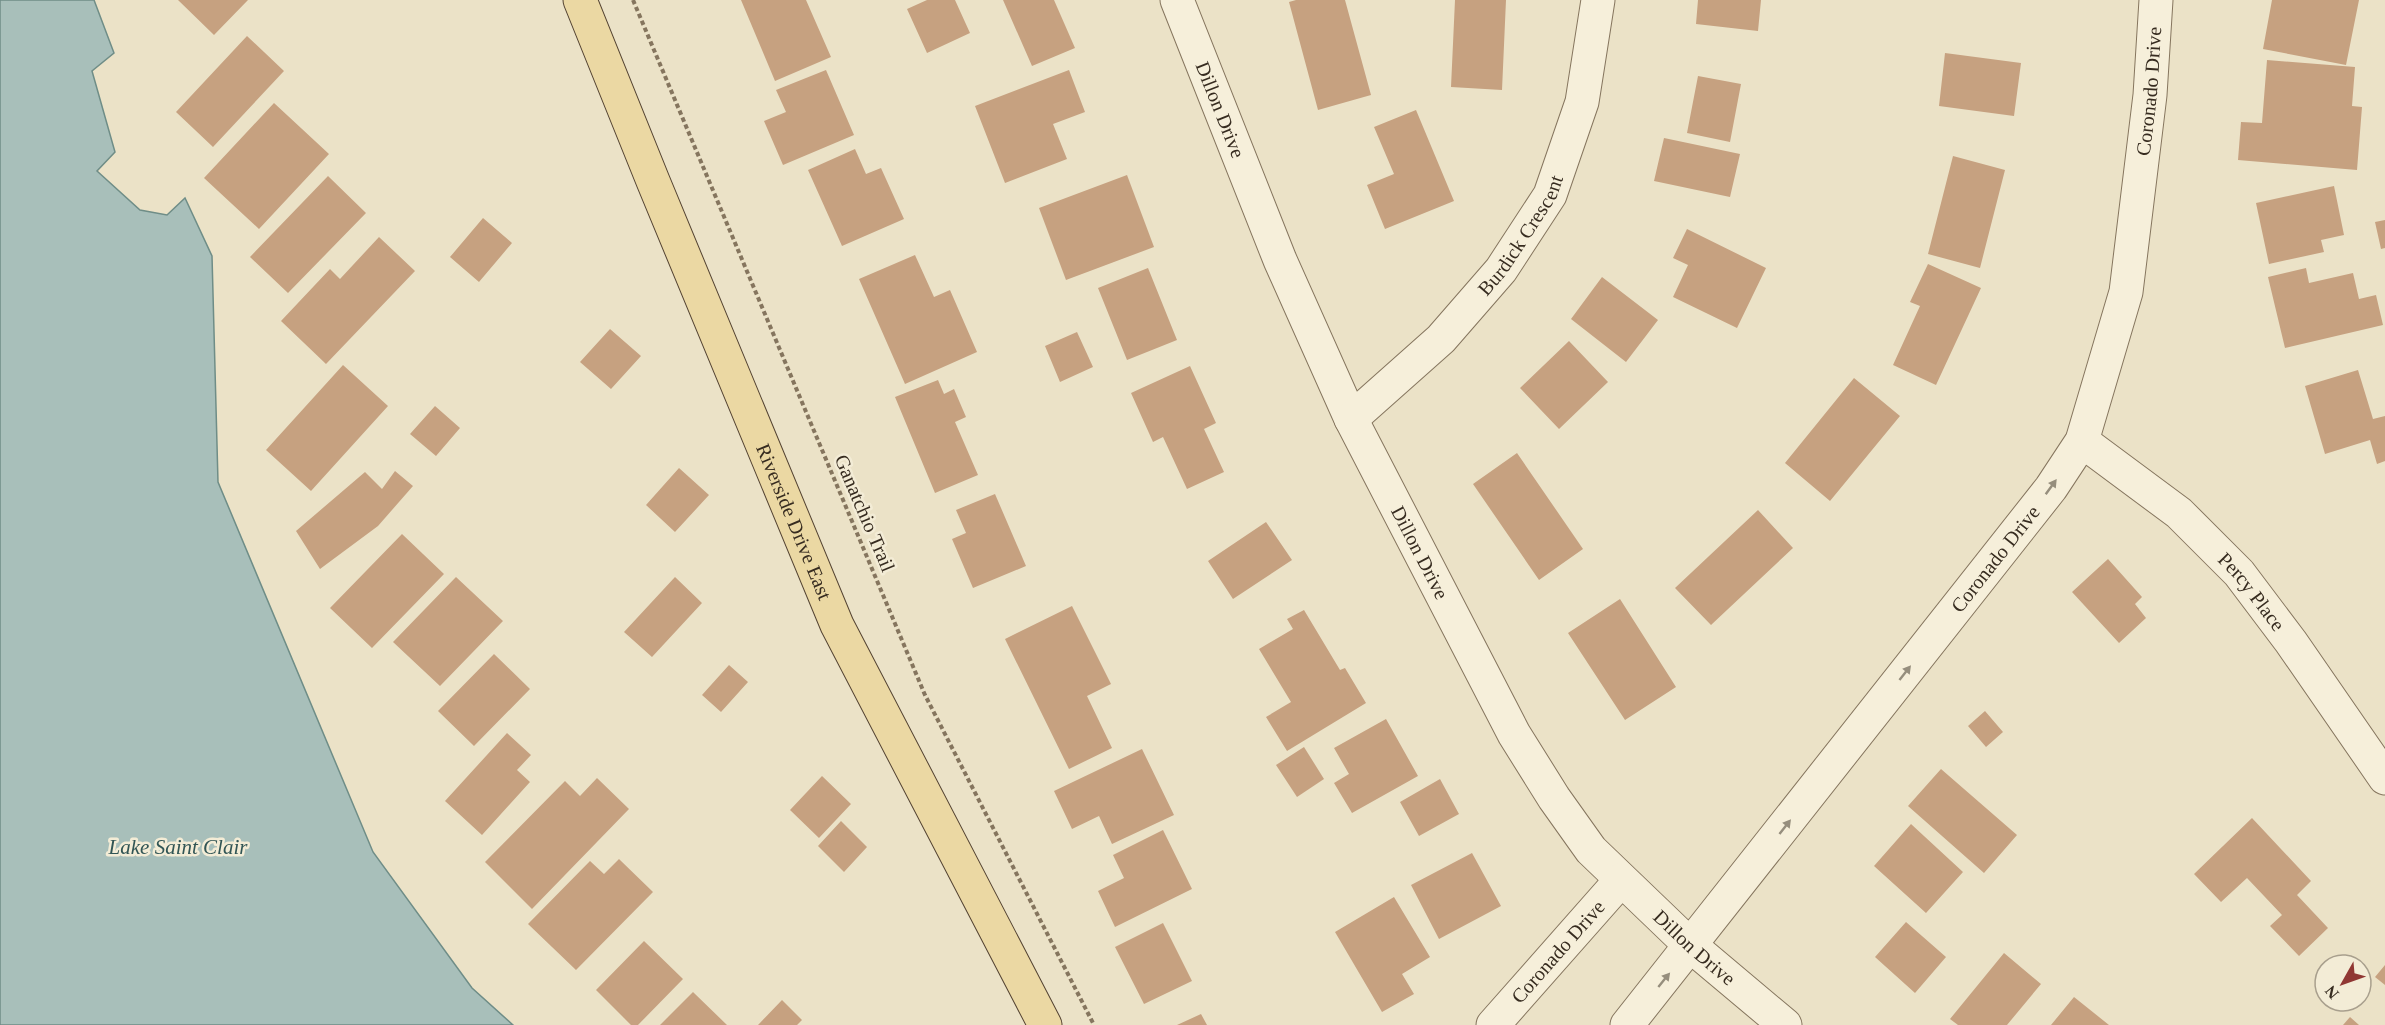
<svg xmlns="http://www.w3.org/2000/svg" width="2385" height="1025" font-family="Georgia,serif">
<rect width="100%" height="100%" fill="#ebe2c7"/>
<!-- water -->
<path fill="#a8bfba" stroke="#6f8d87" stroke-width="1.5" d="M0 0H94L114 53 92 71 115 152 97 171 140 210 167 215 185 198 212 256 218 482 373 852 472 988 513 1025H0Z"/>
<!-- building -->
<path fill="#c6a180" d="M178 0H248L214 35Z
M741 0H806L831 57 775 81Z
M927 0H955L970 33 927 53 907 9Z
M1003 0H1054L1075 48 1032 66Z
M1296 0H1345L1371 95 1318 110 1289 2Z
M1455 0H1506L1502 90 1451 87Z
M1698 0H1761L1758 31 1696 24Z
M2272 0H2359L2346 65 2263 49Z
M247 36 284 71 213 147 176 112Z
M1945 53 2021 63 2014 116 1939 106Z
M2267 60 2355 67 2352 106 2362 107 2357 170 2238 160 2241 122 2262 123Z
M826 70 854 135 783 165 764 121 786 112 776 90Z
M1069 70 1085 112 1053 124 1067 159 1005 183 975 106Z
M1698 76 1741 84 1730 142 1687 133Z
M274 103 329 154 259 229 204 178Z
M1416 110 1454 201 1385 229 1367 185 1394 174 1374 127Z
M1664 138 1740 154 1730 197 1654 181Z
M855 149 866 174 881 168 904 219 842 246 808 170Z
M1953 156 2005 170 1980 268 1928 254Z
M1127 175 1154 247 1066 280 1039 208Z
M328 176 366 213 288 293 250 257Z
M2334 186 2344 235 2321 240 2324 252 2269 264 2256 203Z
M483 218 512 243 479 282 450 257Z
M2385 220V248L2381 249 2375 222Z
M1687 229 1766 268 1737 328 1673 297 1688 265 1673 258Z
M379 237 415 271 326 364 281 321 330 269 340 279Z
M915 255 934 297 950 290 977 352 905 384 859 279Z
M1928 264 1981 288 1936 385 1893 365 1920 306 1910 302Z
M1148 268 1177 340 1127 360 1098 288Z
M2306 268 2309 283 2353 273 2359 299 2376 295 2383 325 2285 348 2268 277Z
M1602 277 1658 320 1626 362 1571 319Z
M610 329 641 356 611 389 580 362Z
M1077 332 1093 367 1060 382 1045 346Z
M1569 341 1608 382 1559 429 1520 388Z
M343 365 388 406 311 491 266 450Z
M1190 366 1216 423 1204 429 1224 472 1187 489 1163 437 1153 442 1131 393Z
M2358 370 2373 419 2385 416V461L2377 464 2370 440 2325 454 2305 386Z
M1854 378 1900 416 1830 501 1785 463Z
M938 380 944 394 954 389 966 417 955 422 978 475 935 493 895 397Z
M435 406 460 428 436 456 410 434Z
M1517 453 1583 549 1539 580 1473 484Z
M679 468 709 495 675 532 646 505Z
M395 471 413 486 378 526 320 569 296 531 365 472 382 489Z
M995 494 1026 566 973 588 952 539 966 533 956 510Z
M1758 510 1793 548 1711 625 1675 588Z
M1266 522 1292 560 1233 599 1208 561Z
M402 534 444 574 372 648 330 608Z
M2108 559 2142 597 2135 604 2146 618 2119 643 2072 592Z
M456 577 503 621 440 686 393 642Z
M675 577 702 603 652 657 624 632Z
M1620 599 1676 687 1625 720 1568 633Z
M1072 606 1111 684 1087 696 1112 748 1069 769 1005 639Z
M1304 610 1340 670 1345 668 1366 703 1287 751 1266 717 1291 702 1259 649 1293 629 1287 619Z
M494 654 530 689 474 746 438 711Z
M729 665 748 682 721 712 702 695Z
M1985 711 2003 732 1986 747 1968 726Z
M1386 719 1418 776 1352 813 1334 783 1349 774 1334 748Z
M507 733 531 755 517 770 530 782 482 835 445 801Z
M1304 747 1324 779 1297 797 1276 765Z
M1142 749 1174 815 1112 844 1099 816 1072 829 1054 791Z
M1941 769 2017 835 1984 873 1908 806Z
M822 776 851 804 819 838 790 810Z
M597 778 629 809 532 909 485 862 565 781 580 796Z
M1440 779 1459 814 1419 836 1400 802Z
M2252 818 2311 881 2297 895 2328 928 2299 956 2270 926 2282 915 2247 878 2221 902 2194 874Z
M841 821 867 847 844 872 818 846Z
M1911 824 1963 872 1926 913 1874 866Z
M1163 830 1192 889 1115 927 1098 891 1124 878 1113 855Z
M1472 853 1501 906 1439 939 1411 885Z
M619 859 653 892 576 970 528 924 590 861 604 874Z
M1394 897 1430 957 1402 974 1414 994 1382 1012 1335 932Z
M1906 922 1946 957 1915 993 1875 957Z
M1163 923 1192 981 1144 1004 1115 947Z
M644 941 683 979 638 1025H631L596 990Z
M2004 953 2041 984 2007 1025H1958L1950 1019Z
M2385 965V985L2375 977Z
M693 992 727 1025H660Z
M2074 997 2109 1025H2051Z
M782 1000 802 1020 797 1025H758Z
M1201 1014 1207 1025H1177Z
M2350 1017 2359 1025H2343Z"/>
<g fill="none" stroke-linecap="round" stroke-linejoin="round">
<!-- minor casing -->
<g stroke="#85755e" stroke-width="35">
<g id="minor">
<path id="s1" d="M1177 0 1280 260 1351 419 1514 734 1554 798 1591 850 1691 946 1785 1025"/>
<path id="s2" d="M1351 419 1441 339 1501 270 1550 195 1582 102 1598 0"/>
<path id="s3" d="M2082 441 2179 513 2239 573 2291 642 2385 778"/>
<path id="s4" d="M1493 1025 1621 880"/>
<path id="s5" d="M1627 1025 2051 488 2082 441 2126 292 2150 95 2156 0"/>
</g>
</g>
<!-- major casing -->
<g stroke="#544332" stroke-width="35">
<g id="major">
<path id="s6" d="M580 0 653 181 837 625 1045 1025"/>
</g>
</g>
<!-- path -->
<path stroke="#85755e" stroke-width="4" stroke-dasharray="4.5 3" stroke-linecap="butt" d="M633 0 925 695 1094 1025"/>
<!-- minor -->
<use href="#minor" stroke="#f6efda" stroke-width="33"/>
<!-- major -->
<use href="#major" stroke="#ebd8a3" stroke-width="33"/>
</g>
<!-- one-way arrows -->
<defs><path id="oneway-solid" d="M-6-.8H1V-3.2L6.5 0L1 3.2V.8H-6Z" transform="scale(1.5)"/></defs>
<g fill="#968e7d">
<use href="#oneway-solid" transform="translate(2051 487) rotate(-54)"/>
<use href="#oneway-solid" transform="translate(1905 673) rotate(-52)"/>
<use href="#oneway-solid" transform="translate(1785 827) rotate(-52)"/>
<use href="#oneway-solid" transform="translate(1664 980) rotate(-51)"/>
</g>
<g text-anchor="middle" stroke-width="5" stroke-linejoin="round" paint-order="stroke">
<!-- street labels -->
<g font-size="20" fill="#372c20" stroke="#f3ecd6">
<text dy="7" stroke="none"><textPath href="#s5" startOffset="1098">Coronado Drive</textPath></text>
<text dy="7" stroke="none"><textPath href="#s1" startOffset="118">Dillon Drive</textPath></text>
<text dy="7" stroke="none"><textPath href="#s2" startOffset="252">Burdick Crescent</textPath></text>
<text transform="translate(865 513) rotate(67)" y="7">Ganatchio Trail</text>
<text dy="7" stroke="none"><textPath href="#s6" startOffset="564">Riverside Drive East</textPath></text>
<text dy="7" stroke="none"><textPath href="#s1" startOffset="604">Dillon Drive</textPath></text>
<text dy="7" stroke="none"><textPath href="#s5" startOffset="594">Coronado Drive</textPath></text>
<text dy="7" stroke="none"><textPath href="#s3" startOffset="228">Percy Place</textPath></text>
<text dy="7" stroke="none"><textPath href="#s1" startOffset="1090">Dillon Drive</textPath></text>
<text dy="7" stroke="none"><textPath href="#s4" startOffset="98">Coronado Drive</textPath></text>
</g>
<!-- water labels -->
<g font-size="21" font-style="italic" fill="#315555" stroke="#f3ecd6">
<text x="178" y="854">Lake Saint Clair</text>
</g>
</g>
<!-- north arrow -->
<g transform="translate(2343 983) rotate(230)"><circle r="28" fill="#f3ecd6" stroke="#a89f8d" stroke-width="1.5"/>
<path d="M0-4.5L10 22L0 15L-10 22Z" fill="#903733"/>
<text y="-9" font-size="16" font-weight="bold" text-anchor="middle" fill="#372c20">N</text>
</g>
</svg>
